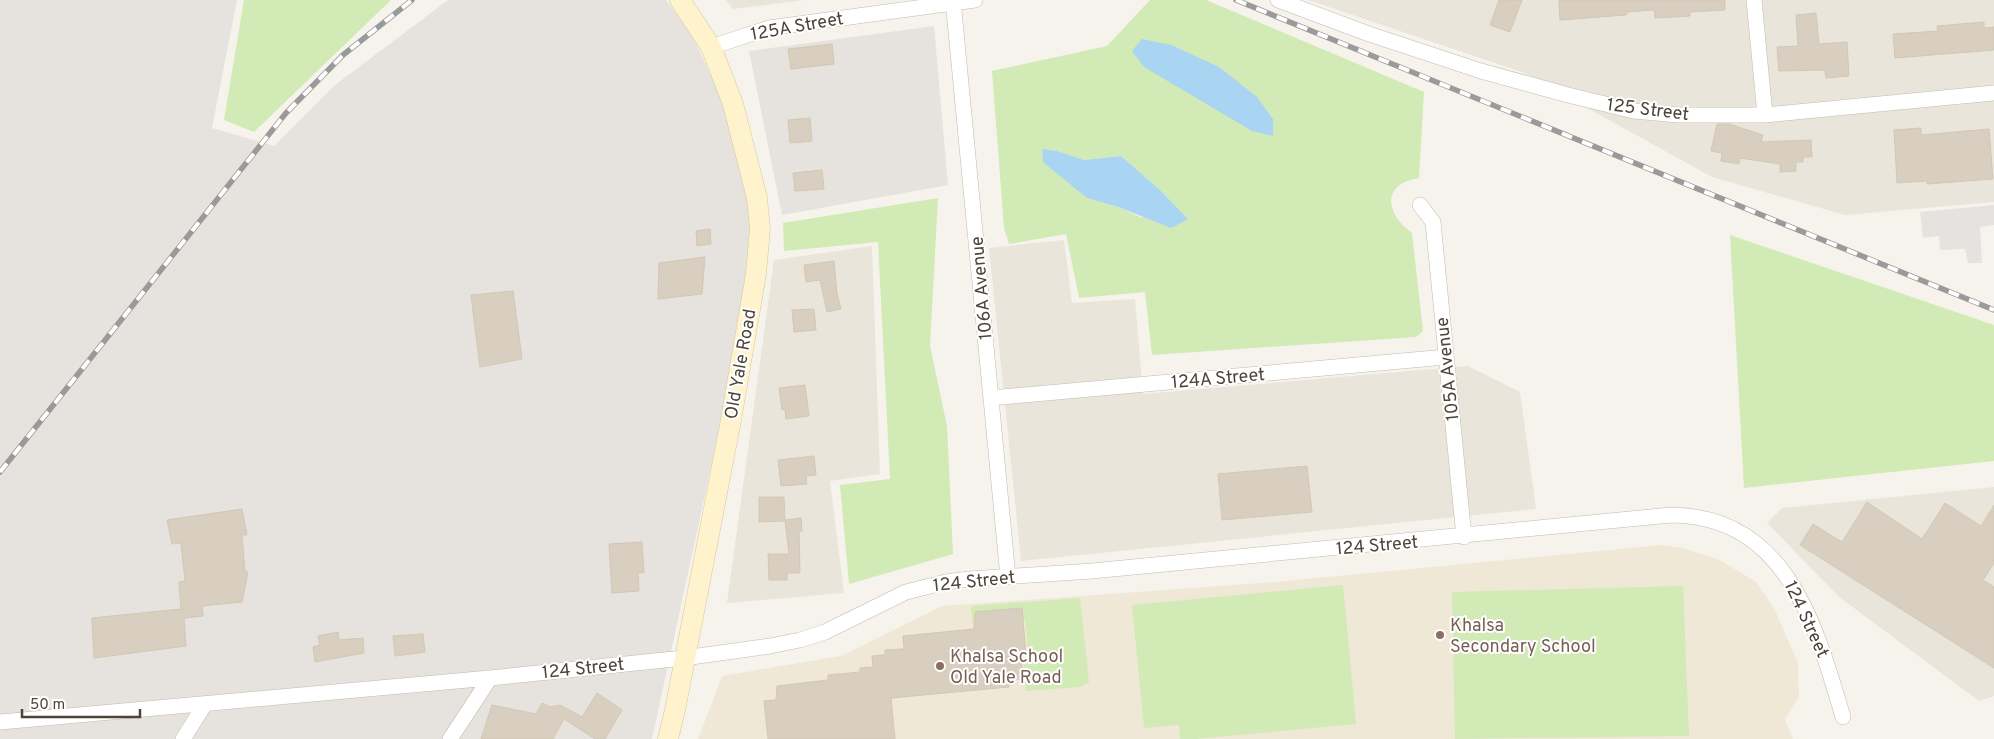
<svg xmlns="http://www.w3.org/2000/svg" width="1994" height="739" font-family="Overpass,sans-serif">
<rect width="100%" height="100%" fill="#f6f3ec"/>
<!-- residential -->
<path fill="#eae5da" d="M726 0H805L733 9Z
M1308 0H1994V202L1845 215 1712 177 1522 72Z
M1064 240 1072 303 1135 299 1143 394 1468 366 1520 392 1536 509 1021 561 989 248Z
M872 246 880 474 830 481 844 593 727 603 774 260Z
M1994 487V696L1979 701 1839 597 1767 523 1782 508Z"/>
<!-- industrial -->
<path fill="#e6e2dd" d="M0 0H237L212 128 274 146 335 85 448 0H666L692 34 727 112 754 227 729 384 652 739H0Z
M934 26 948 185 782 215 749 51Z"/>
<!-- education -->
<path fill="#efe8d6" d="M1661 545 1683 548 1720 560 1756 582 1774 608 1798 663 1799 696 1785 720 1793 739H698L722 676 841 656 942 606 1275 582Z"/>
<!-- green -->
<path fill="#d2eab5" fill-rule="evenodd" d="M244 0H391L254 132 224 120Z
M1150 0H1206L1424 92 1419 178C1381 184 1385 214 1412 233L1423 331 1416 337 1152 355 1145 292 1079 298 1066 234 1009 244 1004 228 992 71 1107 46ZM1042 150 1057 151 1084 160 1121 156 1160 190 1188 219 1140 217 1118 207 1087 198Z
M938 198 930 346 947 426 953 554 849 584 840 485 890 479 878 242 784 251 783 223Z
M1730 235 1994 325V461L1744 488Z
M1343 585 1356 724 1196 739H1180L1179 725 1144 728 1132 605Z
M1683 586 1689 736 1455 739 1452 592Z
M1080 598 1089 682 1080 687 1026 691 1023 653 1028 652 1025 619 972 623 971 606Z"/>
<!-- parking -->
<path fill="#e5e3e0" d="M1994 205V225L1980 227 1982 263H1968L1965 249 1940 250 1939 236 1923 238 1920 212Z"/>
<!-- water -->
<path fill="#a9d4f2" d="M1142 39 1171 45 1219 67 1257 97 1273 119V136L1252 131 1144 67 1132 51Z
M1042 149 1057 151 1084 160 1121 156 1160 190 1188 219 1171 228 1118 207 1087 198 1043 162Z"/>
<!-- building -->
<path fill="#d8cfc1" stroke="#d3c7b4" d="M1499 0H1522L1510 32 1490 25Z
M1559 0H1725V10L1690 12V16L1655 18 1654 10 1627 12 1626 15 1560 20Z
M1816 13 1819 44 1847 42 1849 76 1826 78 1825 70 1779 71 1777 47 1798 46 1796 15Z
M1984 22V28L1994 27V50L1895 58 1893 34 1938 31 1937 26Z
M832 44 834 64 791 69 788 49Z
M810 118 812 141 790 143 788 120Z
M1717 124H1729L1763 135 1761 142 1811 140 1812 157H1803V162H1796V171L1780 172V164L1740 158 1739 164 1721 161 1722 153 1711 151Z
M1921 128V135L1989 129 1993 179 1927 184V181L1897 183 1894 130Z
M822 170 824 189 795 191 793 173Z
M710 229 711 244 697 246 696 231Z
M705 257 702 294 658 299 659 263Z
M834 261 837 294 841 309 827 312 820 280 806 282 804 265Z
M513 291 522 359 480 367 471 295Z
M814 309 816 330 794 332 792 310Z
M805 385 809 416 786 419 785 409 782 410 779 388Z
M814 456 816 475 806 476 807 484 781 486 778 460Z
M1307 466 1312 512 1222 520 1218 474Z
M759 497H784L785 521 759 522Z
M1867 502 1922 539 1945 503 1981 526 1994 505V563L1983 580 1994 587V668L1800 545 1813 524 1842 542Z
M242 509 247 535H242L245 572H248L242 602 202 606 203 616 184 618 186 646 94 658 92 618 181 609 179 582 185 581 181 543 172 544 167 520Z
M801 518 802 531H799L800 573H787V580H769L768 554H789L785 520Z
M642 542 644 573H638L639 591 612 593 609 544Z
M1022 608 1026 654 1021 655 1023 679 1009 680V687L891 698 895 739H768L764 701 776 700 777 686 828 680V675L860 672V668L873 667 872 656 885 655V650L904 649 903 636 974 629 975 612Z
M338 632 339 640 363 638 364 653 315 662 313 647 320 645 318 636Z
M423 634 425 652 395 656 393 636Z
M597 693 622 710 605 739H595L564 719 553 739H481L492 705 536 714 542 703 550 707 560 705 582 717Z"/>
<g fill="none" stroke-linecap="round" stroke-linejoin="round">
<!-- minor casing -->
<g stroke="#c2bbae" stroke-width="16">
<path id="minor" d="M953 0 1008 577
M1278 0 1369 34 1481 71 1568 95 1634 111 1678 115H1765L1994 93
M1754 0 1765 115
M711 47 769 28 975 0
M1420 205 1433 222 1464 537
M991 398 1446 357
M0 722 490 678 684 658 770 646 800 640 825 632 906 592 946 582 969 579 1092 571 1671 515C1787 516 1816 626 1843 717
M183 739 205 704
M450 739 490 678"/>
</g>
<!-- secondary casing -->
<g stroke="#d6c79b" stroke-width="21">
<path id="secondary" d="M668 739 675 710 731 420 756 274 760 229 757 198 733 104 711 47 680 0"/>
</g>
<!-- minor -->
<use href="#minor" stroke="#fff" stroke-width="15"/>
<!-- secondary -->
<use href="#secondary" stroke="#fff3cd" stroke-width="20"/>
<!-- rail casing -->
<g stroke="#9a9a9a" stroke-width="5.5">
<path id="rail" d="M1236 0 1994 310
M0 472 286 113 343 55 412 0"/>
</g>
<!-- rail -->
<use href="#rail" stroke="#fff" stroke-width="4" stroke-dasharray="11" stroke-linecap="butt"/>
</g>
<!-- markers -->
<g fill="#8d6e63" stroke="#fff" stroke-width="2">
<circle cx="1440" cy="635" r="5"/>
<circle cx="940" cy="666" r="5"/>
</g>
<g text-anchor="middle" stroke-width="4" stroke-linejoin="round" paint-order="stroke">
<!-- street labels -->
<g font-size="18" fill="#4b4439" stroke="#fff">
<text transform="translate(797 26) rotate(-10)" y="6">125A Street</text>
<text transform="translate(1648 109) rotate(7)" y="6">125 Street</text>
<text transform="translate(981 288) rotate(-95)" y="6">106A Avenue</text>
<text transform="translate(740 364) rotate(-80)" y="6">Old Yale Road</text>
<text transform="translate(1447 369) rotate(-96)" y="6">105A Avenue</text>
<text transform="translate(1218 378) rotate(-5)" y="6">124A Street</text>
<text transform="translate(1377 545) rotate(-5)" y="6">124 Street</text>
<text transform="translate(974 581) rotate(-6)" y="6">124 Street</text>
<text transform="translate(1807 619) rotate(65)" y="6">124 Street</text>
<text transform="translate(583 668) rotate(-6)" y="6">124 Street</text>
</g>
<!-- education labels -->
<g font-size="18" fill="#785e54" stroke="#fff" text-anchor="start">
<text x="1450" y="631">Khalsa<tspan x="1450" dy="21">Secondary School</tspan></text>
<text x="950" y="662">Khalsa School<tspan x="950" dy="21">Old Yale Road</tspan></text>
</g>
</g>
<!-- scale -->
<path d="M22 709v8h118v-8" fill="none" stroke="#4b4439" stroke-width="2.5"/>
<text x="30" y="709" font-size="15" fill="#4b4439" stroke="#ffffff" stroke-width="4" paint-order="stroke">50 m</text>
</svg>
